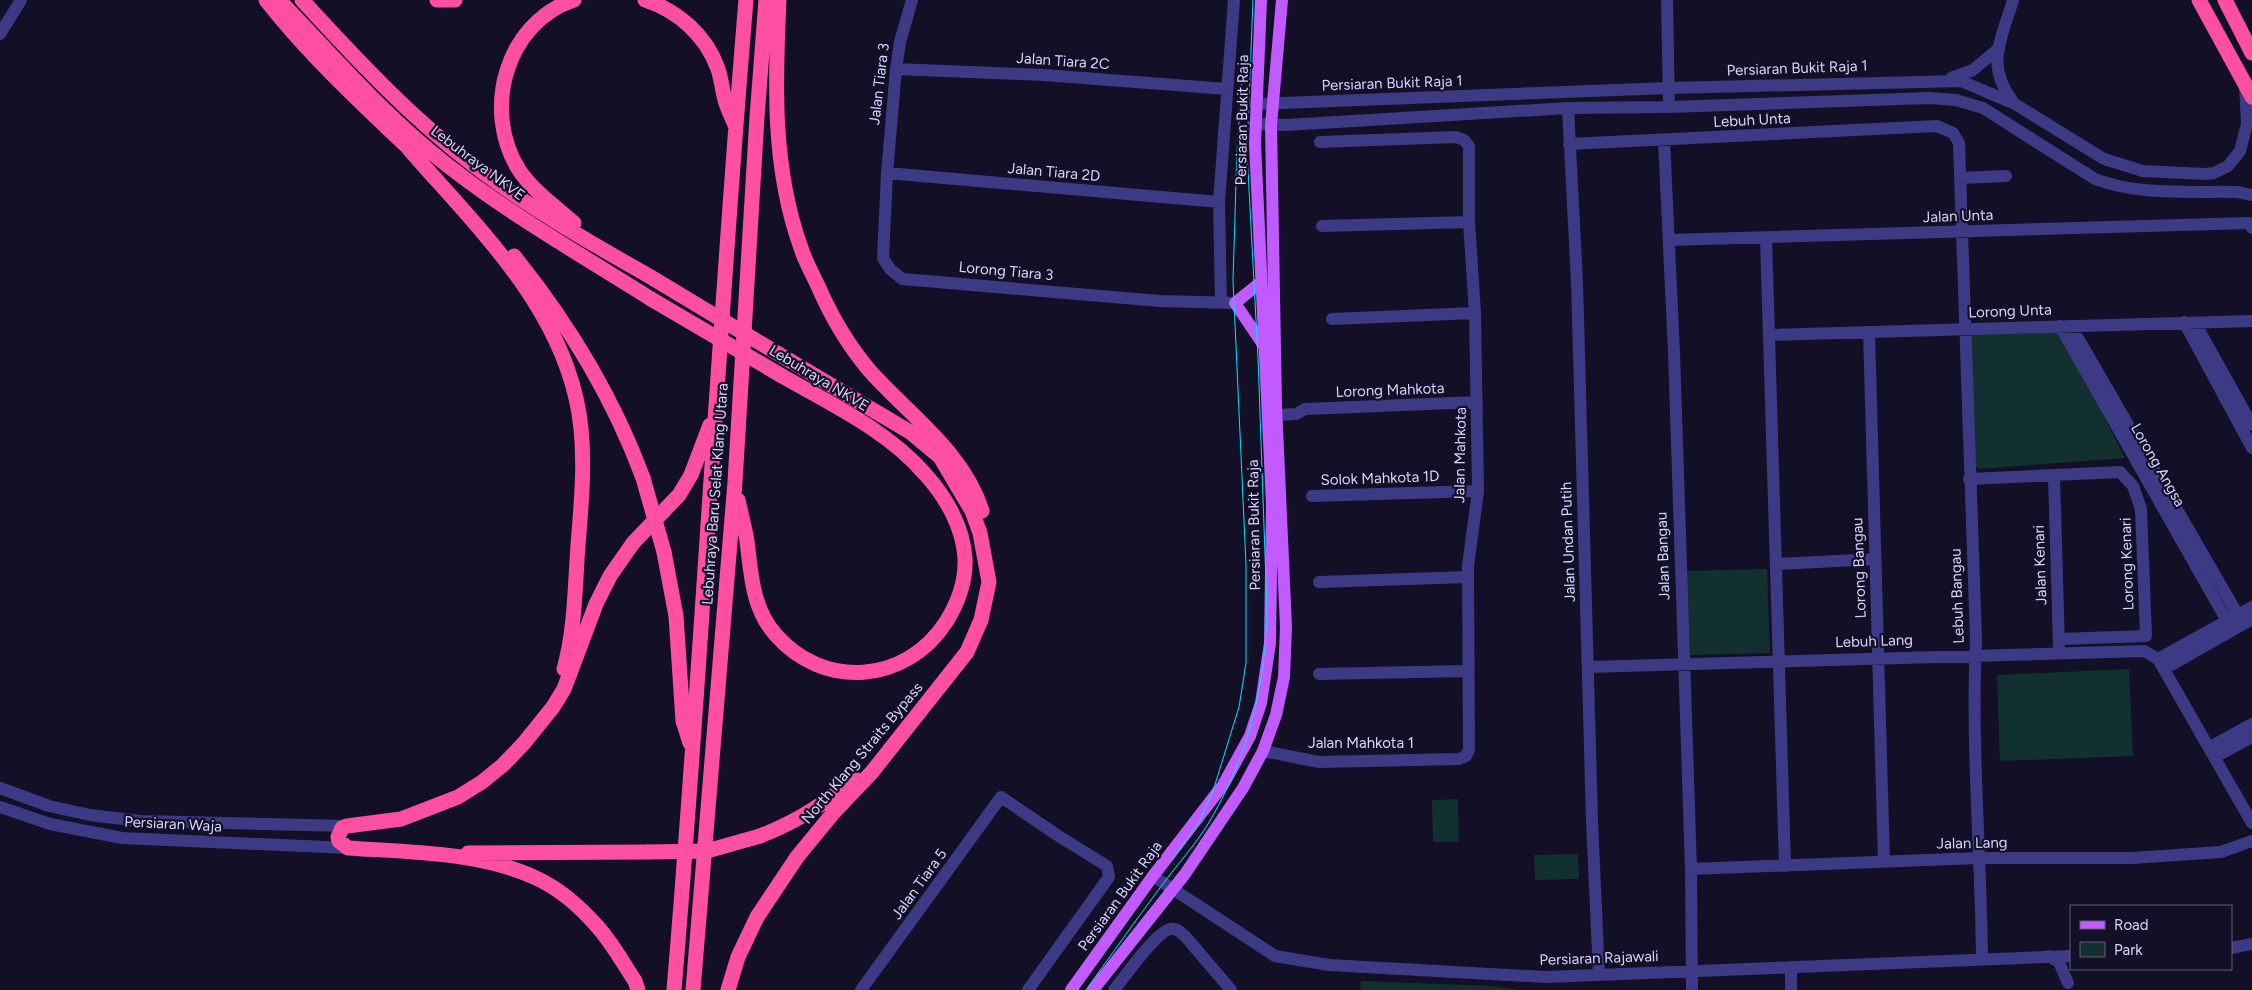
<svg xmlns="http://www.w3.org/2000/svg" width="2252" height="990" font-family="Figtree,sans-serif">
<rect width="100%" height="100%" fill="#130f26"/>
<!-- green -->
<path fill="#12302f" d="M2043 328 2058 333 2067 343 2125 458 1980 469 1974 466 1966 335Z
M1767 569 1770 653 1690 655 1687 571Z
M2129 669 2133 756 2000 761 1997 675Z
M1458 799 1459 842H1433L1432 800Z
M1578 854 1579 879 1535 880 1534 855Z
M1361 981 1493 986 1519 990H1360Z"/>
<g fill="none" stroke-linecap="round" stroke-linejoin="round">
<!-- minor -->
<path stroke="#3d3a85" stroke-width="12" d="M912 0 900 42 896 69 887 173 883 258 890 269 902 279 1160 301 1235 303
M1667 0 1669 107
M0 34 21 0
M896 69 1044 75 1227 89
M1951 78 1973 70 1998 49
M2012 100C1985 65 2002 38 2013 0
M1256 104 1669 88 1961 81 2015 104 2104 159 2143 171 2204 174 2214 173 2228 166 2240 151 2247 124 2245 85
M1568 108 1577 282 1592 821 1599 975
M1255 124 1287 125 1568 108 1669 107 1929 98 1956 100 1983 108 2095 179C2140 196 2190 191 2237 192L2252 195
M1664 140 1674 352 1691 869 1692 990
M1569 144 1937 126 1953 133 1959 143 1976 640C1971 746 1981 853 1982 959
M887 173 1219 202
M1961 178 2006 176
M1322 226 1469 222
M1766 238 1785 866
M1669 240 2249 223 2252 228
M1221 303 1219 202 1234 0
M1332 319 1475 313
M2184 322 2252 448
M2195 323 2252 425
M2060 326 2227 621
M2071 326 2238 615
M1869 332 1884 862
M1769 335 2252 321
M1277 415 1296 414 1305 409 1477 402
M2054 476 2059 646
M1969 479 2120 472 2133 486 2141 509 2146 636 2059 639
M1312 496 1478 491
M1776 564 1875 559
M1319 582 1468 577
M2158 659 2252 607
M1589 667 2144 651 2158 659 2252 823
M2164 669 2252 619
M1319 674 1468 671
M2210 747 2252 724
M1263 751 1319 762 1459 759 1466 756 1469 750 1468 566 1478 491 1475 313 1469 222V146L1464 140 1456 137 1320 142
M2215 757 2252 737
M0 788 49 806 90 815 140 821 347 826
M0 807 50 824 122 838 348 848
M1691 869 1979 858H2132L2221 852 2252 841
M1153 876 1275 956 1329 965 1546 977 2071 956
M2231 948 2252 944
M2049 956 2059 962 2068 983
M1791 967V990
M861 990 1001 797 1057 835 1107 866 1109 877 1028 990
M1114 990C1124 978 1157 930 1171 929 1177 928 1181 933 1185 936L1231 990"/>
<!-- major -->
<path stroke="#c25bff" stroke-width="12" d="M1261 282 1235 303 1264 346
M1071 990 1153 876 1223 785 1250 736 1261 703 1270 643 1272 504 1255 144 1261 0
M1093 990 1185 874 1243 788 1263 751 1276 715 1284 677 1286 627 1276 406 1271 125 1282 0"/>
<!-- highway -->
<path stroke="#ff4fa3" stroke-width="15" d="M266 0C310 56 364 106 416 155
M279 0C334 57 385 117 447 165 511 215 583 256 651 299
M302 0C358 61 414 121 480 170 534 211 595 245 654 279
M437 0H455
M574 0C505 23 482 111 519 170 532 190 556 207 574 223
M645 0C678 11 706 35 718 69 721 78 722 87 724 96 726 106 731 115 735 125
M779 0C775 83 772 168 801 248 805 261 812 273 818 286 831 316 848 345 869 370 908 414 964 452 982 511
M2199 0 2252 97
M2225 0 2252 53
M409 149C474 224 553 298 576 398 587 445 582 497 578 545 575 586 575 630 564 669
M514 256C568 323 613 397 643 478
M738 500C741 514 745 528 747 541 751 573 752 608 775 634 823 690 906 684 946 622 958 603 966 581 965 558 963 527 946 497 925 474 888 431 831 404 782 376
M664 552 676 616 683 721 690 743
M760 836C796 822 826 804 854 778
M468 853 648 852
M638 990 635 981C623 963 611 941 596 925 580 907 558 888 536 878 481 852 408 852 348 848L339 841 338 837 342 828 347 826 401 819 458 797 482 782 503 765 524 743 553 707 564 689 596 604 610 576 633 543 679 495 691 475 710 425
M674 990C702 660 718 330 746 0
M693 990 735 482 757 117 766 0
M728 990 738 957 757 917 797 857 834 812 872 772 967 652 981 620 989 582 980 533 972 511 940 457 910 432 787 359"/>
<!-- tram -->
<path stroke="#00e5ff" stroke-width="1" d="M1172 860 1199 822 1213 791 1239 707 1246 663V565L1233 280 1237 150 1243 67
M1086 990C1111 955 1136 920 1162 885 1177 865 1195 845 1208 824 1247 759 1266 686 1267 610L1258 358 1247 151 1253 0"/>
<!-- highway-bridge -->
<path stroke="#ff4fa3" stroke-width="15" d="M654 279 787 359
M651 299 782 376
M643 478 664 552
M648 852 707 851 760 836"/>
</g>
<g text-anchor="middle" stroke-width="4.5" stroke-linejoin="round" paint-order="stroke">
<!-- street labels -->
<g font-size="15" fill="#d9d4ff" stroke="#130f26">
<text transform="translate(1063 61) rotate(4)" y="5">Jalan Tiara 2C</text>
<text transform="translate(1797 68) rotate(-2)" y="5">Persiaran Bukit Raja 1</text>
<text transform="translate(1392 83) rotate(-2)" y="5">Persiaran Bukit Raja 1</text>
<text transform="translate(879 84) rotate(-83)" y="5">Jalan Tiara 3</text>
<text transform="translate(1242 120) rotate(-89)" y="5">Persiaran Bukit Raja</text>
<text transform="translate(1752 120) rotate(-3)" y="5">Lebuh Unta</text>
<text transform="translate(478 163) rotate(37)" y="5">Lebuhraya NKVE</text>
<text transform="translate(1054 172) rotate(5)" y="5">Jalan Tiara 2D</text>
<text transform="translate(1958 216) rotate(-2)" y="5">Jalan Unta</text>
<text transform="translate(1006 271) rotate(5)" y="5">Lorong Tiara 3</text>
<text transform="translate(2010 311) rotate(-2)" y="5">Lorong Unta</text>
<text transform="translate(819 378) rotate(31)" y="5">Lebuhraya NKVE</text>
<text transform="translate(1390 390) rotate(-2)" y="5">Lorong Mahkota</text>
<text transform="translate(1460 455) rotate(-89)" y="5">Jalan Mahkota</text>
<text transform="translate(2158 465) rotate(60)" y="5">Lorong Angsa</text>
<text transform="translate(1380 478) rotate(-2)" y="5">Solok Mahkota 1D</text>
<text transform="translate(715 494) rotate(-86)" y="5">Lebuhraya Baru Selat Klang Utara</text>
<text transform="translate(1254 525) rotate(-91)" y="5">Persiaran Bukit Raja</text>
<text transform="translate(1568 542) rotate(-92)" y="5">Jalan Undan Putih</text>
<text transform="translate(1663 556) rotate(-92)" y="5">Jalan Bangau</text>
<text transform="translate(2127 564) rotate(-92)" y="5">Lorong Kenari</text>
<text transform="translate(2040 565) rotate(-92)" y="5">Jalan Kenari</text>
<text transform="translate(1859 568) rotate(-92)" y="5">Lorong Bangau</text>
<text transform="translate(1957 596) rotate(-92)" y="5">Lebuh Bangau</text>
<text transform="translate(1874 641) rotate(-2)" y="5">Lebuh Lang</text>
<text x="1361" y="748">Jalan Mahkota 1</text>
<text transform="translate(862 753) rotate(-50)" y="5">North Klang Straits Bypass</text>
<text transform="translate(173 824) rotate(3)" y="5">Persiaran Waja</text>
<text transform="translate(1972 843) rotate(-1)" y="5">Jalan Lang</text>
<text transform="translate(919 884) rotate(-54)" y="5">Jalan Tiara 5</text>
<text transform="translate(1120 896) rotate(-54)" y="5">Persiaran Bukit Raja</text>
<text transform="translate(1599 958) rotate(-2)" y="5">Persiaran Rajawali</text>
</g>
</g>
<!-- legend -->
<rect x="2070" y="905" width="162" height="65" fill="#130f26" stroke="#625e7d"/>
<rect x="2080" y="921" width="25" height="8" fill="#c25bff" stroke="#625e7d"/>
<text x="2114" y="930" font-size="15" fill="#d9d4ff">Road</text>
<rect x="2080" y="942" width="25" height="15" fill="#12302f" stroke="#625e7d"/>
<text x="2114" y="955" font-size="15" fill="#d9d4ff">Park</text>
</svg>
